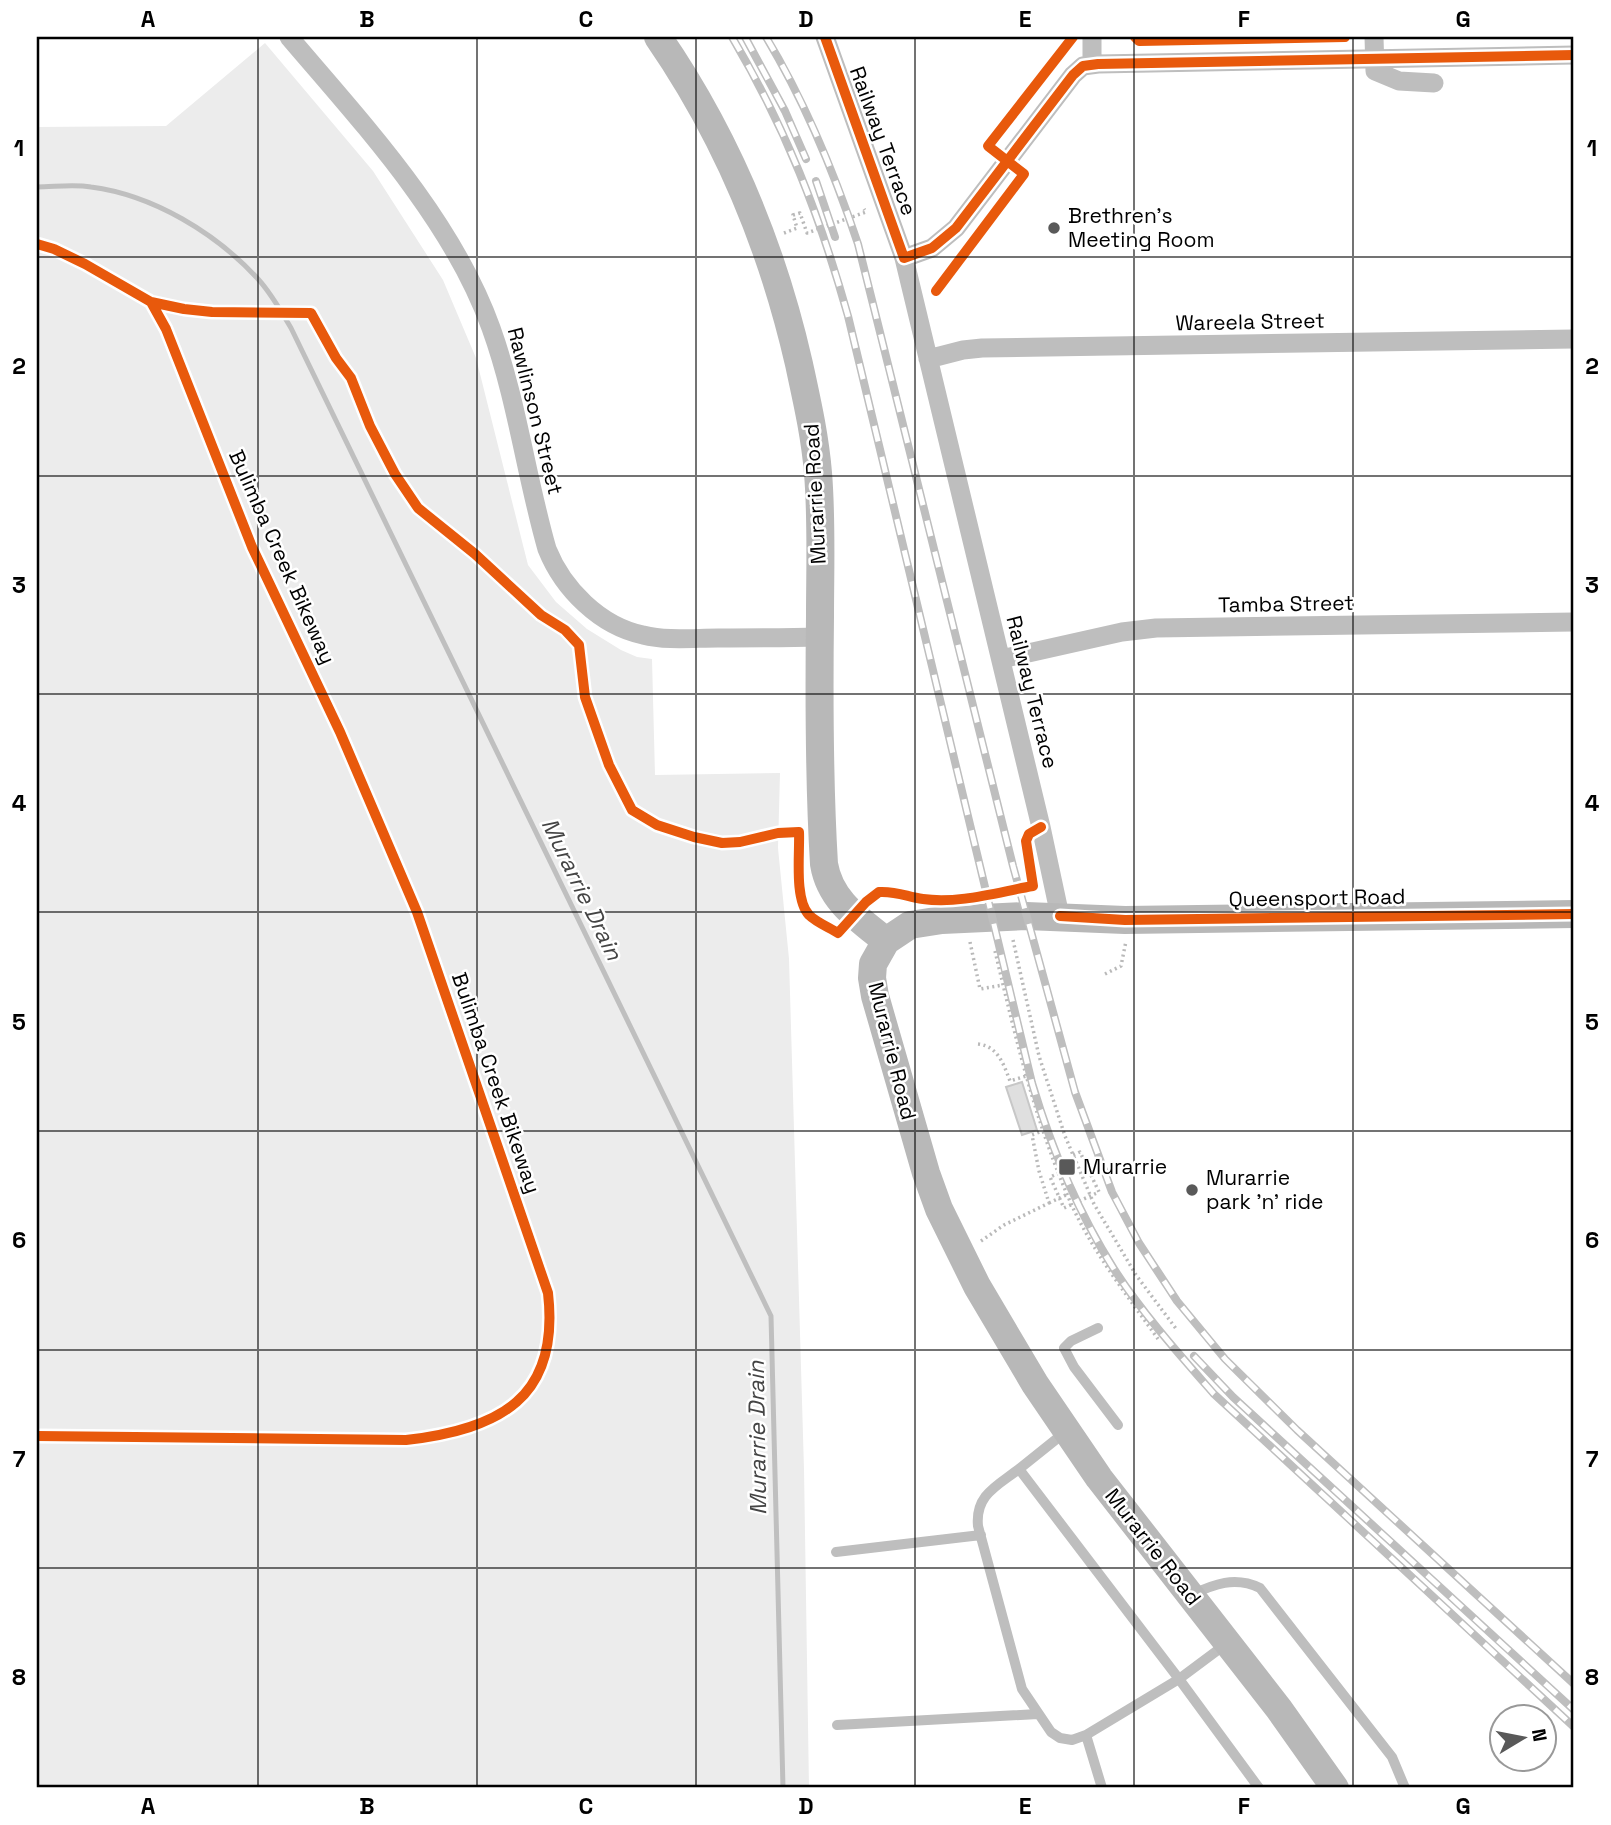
<svg xmlns="http://www.w3.org/2000/svg" width="1611" height="1825" font-family="'Space Grotesk',sans-serif">
<rect width="100%" height="100%" fill="#fff"/>
<!-- green -->
<path fill="#ececec" d="M265 43 373 171 443 280 476 358 528 565 556 602 587 629 621 650 637 657 652 659 655 775 780 773 778 848 789 959 804 1469 809 1788H37V127L166 126Z"/>
<g fill="none" stroke-linecap="round" stroke-linejoin="round">
<!-- stream -->
<path stroke="#bfbfbf" stroke-width="5" d="M37 187C54 187 73 184 91 187 153 195 216 233 258 279 271 293 281 311 291 328L771 1316 783 1788"/>
</g>
<!-- building -->
<path fill="#dfdfdf" stroke="#c7c7c7" stroke-width="2" d="M1022 1082 1037 1130 1022 1135 1006 1087Z"/>
<g fill="none" stroke-linecap="round" stroke-linejoin="round">
<!-- path -->
<path stroke="#b9b9b9" stroke-width="3.5" stroke-dasharray="2 3.5" stroke-linecap="butt" d="M784 233 797 228 793 215 800 213 807 233 866 212 864 209
M1013 940 1039 1056 1065 1136 1094 1204 1136 1275 1177 1330
M970 942 980 989 1003 985
M995 951C1016 1039 1036 1127 1074 1210 1096 1256 1129 1298 1158 1339
M1105 974 1121 966 1126 941
M978 1044C998 1046 1004 1065 1010 1081L1026 1076
M1059 1173 1050 1177 1064 1208 1099 1192 1080 1152 1073 1155
M1049 1203 1068 1194
M981 1241 1004 1225 1049 1203 1039 1171 1032 1135 1042 1131"/>
<!-- lane -->
<path stroke="#bebebe" stroke-width="10" d="M1098 1328 1071 1341 1064 1348 1074 1367 1118 1425
M1064 1433 1019 1469 1179 1679 1226 1644
M1019 1469C997 1486 975 1495 978 1526L1022 1689 1051 1732 1060 1738 1072 1740 1086 1735 1179 1679 1259 1788
M836 1552 981 1535
M1191 1595C1214 1584 1235 1576 1260 1588L1392 1757 1405 1788
M837 1725 1038 1714
M1086 1735 1102 1788"/>
<!-- street -->
<path stroke="#bebebe" stroke-width="19" d="M289 37C363 124 452 219 491 328 517 400 526 476 547 549 563 589 600 626 643 635 667 641 693 638 718 638 752 638 786 638 819 637
M825 37 904 258 1041 827 1060 916
M1092 37V64
M1374 37 1375 71 1399 81 1434 83
M904 258 932 248 956 228 1073 75 1083 66 1098 64 1574 55
M928 359 963 350 982 348 1574 339
M1001 659 1122 632 1156 628 1574 622"/>
<!-- secondary -->
<path stroke="#b8b8b8" stroke-width="28" d="M658 37C727 137 772 246 799 364 807 401 815 436 818 473 822 521 820 569 820 616 819 698 819 782 824 864 830 901 859 919 886 941
M1335 1788 1279 1709 1099 1478 1035 1384 977 1286 939 1209 926 1173 875 996 872 978 873 964 886 941 910 925 942 920 1026 916 1125 920 1574 914"/>
<!-- rail casing -->
<g stroke="#bebebe" stroke-width="8">
<path id="rail" d="M732 37C786 129 819 213 848 316L1032 1083C1051 1147 1078 1212 1114 1269 1143 1314 1179 1354 1214 1394L1574 1727
M745 37 785 111 806 159
M766 37C805 102 834 172 858 244L1013 866 1075 1092 1112 1192 1139 1243 1177 1301 1225 1359 1297 1430 1574 1684
M816 181 835 237
M1194 1356 1233 1397 1574 1710"/>
</g>
<!-- rail -->
<use href="#rail" stroke="#fff" stroke-width="5" stroke-dasharray="16" stroke-linecap="butt"/>
<!-- cycleway casing -->
<g stroke="#fff" stroke-width="15">
<path id="cycleway" d="M825 37 904 258 932 248 956 228 1073 75 1083 66 1098 64 1574 55
M1135 37 1139 41 1345 37
M37 244 54 249 85 264 151 302 184 309 212 312 311 313 336 358 351 378 370 426 395 474 418 508 475 554 541 615 565 630 579 645 585 697 609 765 632 810 657 825 694 837 722 843 740 842 778 833 799 832C800 853 794 899 809 915 816 922 828 927 838 933L866 902 879 892C898 891 907 897 923 899 959 904 998 892 1033 886L1026 841 1029 834 1041 827
M936 291 1024 174 988 146 1073 37
M1060 916 1125 920 1574 914
M37 1436 406 1440C500 1429 560 1398 548 1293L417 912 340 732 252 547 166 329 151 302"/>
</g>
<!-- cycleway -->
<use href="#cycleway" stroke="#e8590c" stroke-width="10"/>
</g>
<!-- grid -->
<path fill="none" stroke="#000" stroke-width="2" stroke-opacity="0.55" d="M258 37V1788M477 37V1788M696 37V1788M915 37V1788M1134 37V1788M1353 37V1788M37 257H1574M37 476H1574M37 694H1574M37 912H1574M37 1131H1574M37 1350H1574M37 1568H1574"/>
<!-- markers -->
<g fill="#595959" stroke="#fff" stroke-width="2.5">
<circle cx="1054" cy="228" r="7"/>
<rect x="1058" y="1158" width="18" height="18" rx="3.5"/>
<circle cx="1192" cy="1190" r="7"/>
</g>
<g text-anchor="middle" stroke-width="5" stroke-linejoin="round" paint-order="stroke">
<!-- street labels -->
<g font-size="21" fill="#000" stroke="#fff">
<text transform="translate(883 141) rotate(70)" y="7">Railway Terrace</text>
<text transform="translate(1250 322) rotate(-1)" y="7">Wareela Street</text>
<text transform="translate(535 411) rotate(76)" y="7">Rawlinson Street</text>
<text transform="translate(815 494) rotate(-93)" y="7">Murarrie Road</text>
<text transform="translate(282 557) rotate(66)" y="7">Bulimba Creek Bikeway</text>
<text transform="translate(1286 604) rotate(-1)" y="7">Tamba Street</text>
<text transform="translate(1032 692) rotate(76)" y="7">Railway Terrace</text>
<text transform="translate(1317 898) rotate(-1)" y="7">Queensport Road</text>
<text transform="translate(892 1051) rotate(76)" y="7">Murarrie Road</text>
<text transform="translate(496 1083) rotate(71)" y="7">Bulimba Creek Bikeway</text>
<text transform="translate(1153 1547) rotate(52)" y="7">Murarrie Road</text>
</g>
<!-- poi labels -->
<g font-size="21" fill="#000" stroke="#fff" text-anchor="start">
<text x="1068" y="223">Brethren's<tspan x="1068" dy="24">Meeting Room</tspan></text>
<text x="1083" y="1174">Murarrie</text>
<text x="1206" y="1185">Murarrie<tspan x="1206" dy="24">park 'n' ride</tspan></text>
</g>
<!-- water labels -->
<g font-size="23" font-style="italic" fill="#444" stroke="#fff">
<text transform="translate(582 889) rotate(64)" y="8">Murarrie Drain</text>
<text transform="translate(757 1438) rotate(-91)" y="8">Murarrie Drain</text>
</g>
</g>
<!-- border -->
<rect width="1611" height="1825" fill="none" stroke="#ffffff" stroke-width="77"/>
<!-- north arrow -->
<g transform="translate(1523 1738) rotate(80)"><circle r="33" fill="#ffffff" stroke="#999999" stroke-width="2"/>
<path d="M0-5L12 26L0 18L-12 26Z" fill="#595959"/>
<text y="-10" font-size="19" font-weight="bold" text-anchor="middle" fill="#000000">N</text>
</g>
<rect x="38" y="38" width="1534" height="1748" fill="none" stroke="#000" stroke-width="2.5"/>
<g font-size="23" text-anchor="middle" font-weight="bold" fill="#000">
<text x="148" y="27">A</text>
<text x="367" y="27">B</text>
<text x="586" y="27">C</text>
<text x="806" y="27">D</text>
<text x="1025" y="27">E</text>
<text x="1244" y="27">F</text>
<text x="1463" y="27">G</text>
<text x="19" y="156">1</text>
<text x="1592" y="156">1</text>
<text x="19" y="374">2</text>
<text x="1592" y="374">2</text>
<text x="19" y="593">3</text>
<text x="1592" y="593">3</text>
<text x="19" y="811">4</text>
<text x="1592" y="811">4</text>
<text x="19" y="1030">5</text>
<text x="1592" y="1030">5</text>
<text x="19" y="1248">6</text>
<text x="1592" y="1248">6</text>
<text x="19" y="1467">7</text>
<text x="1592" y="1467">7</text>
<text x="19" y="1685">8</text>
<text x="1592" y="1685">8</text>
<text x="148" y="1814">A</text>
<text x="367" y="1814">B</text>
<text x="586" y="1814">C</text>
<text x="806" y="1814">D</text>
<text x="1025" y="1814">E</text>
<text x="1244" y="1814">F</text>
<text x="1463" y="1814">G</text>
</g>
</svg>
